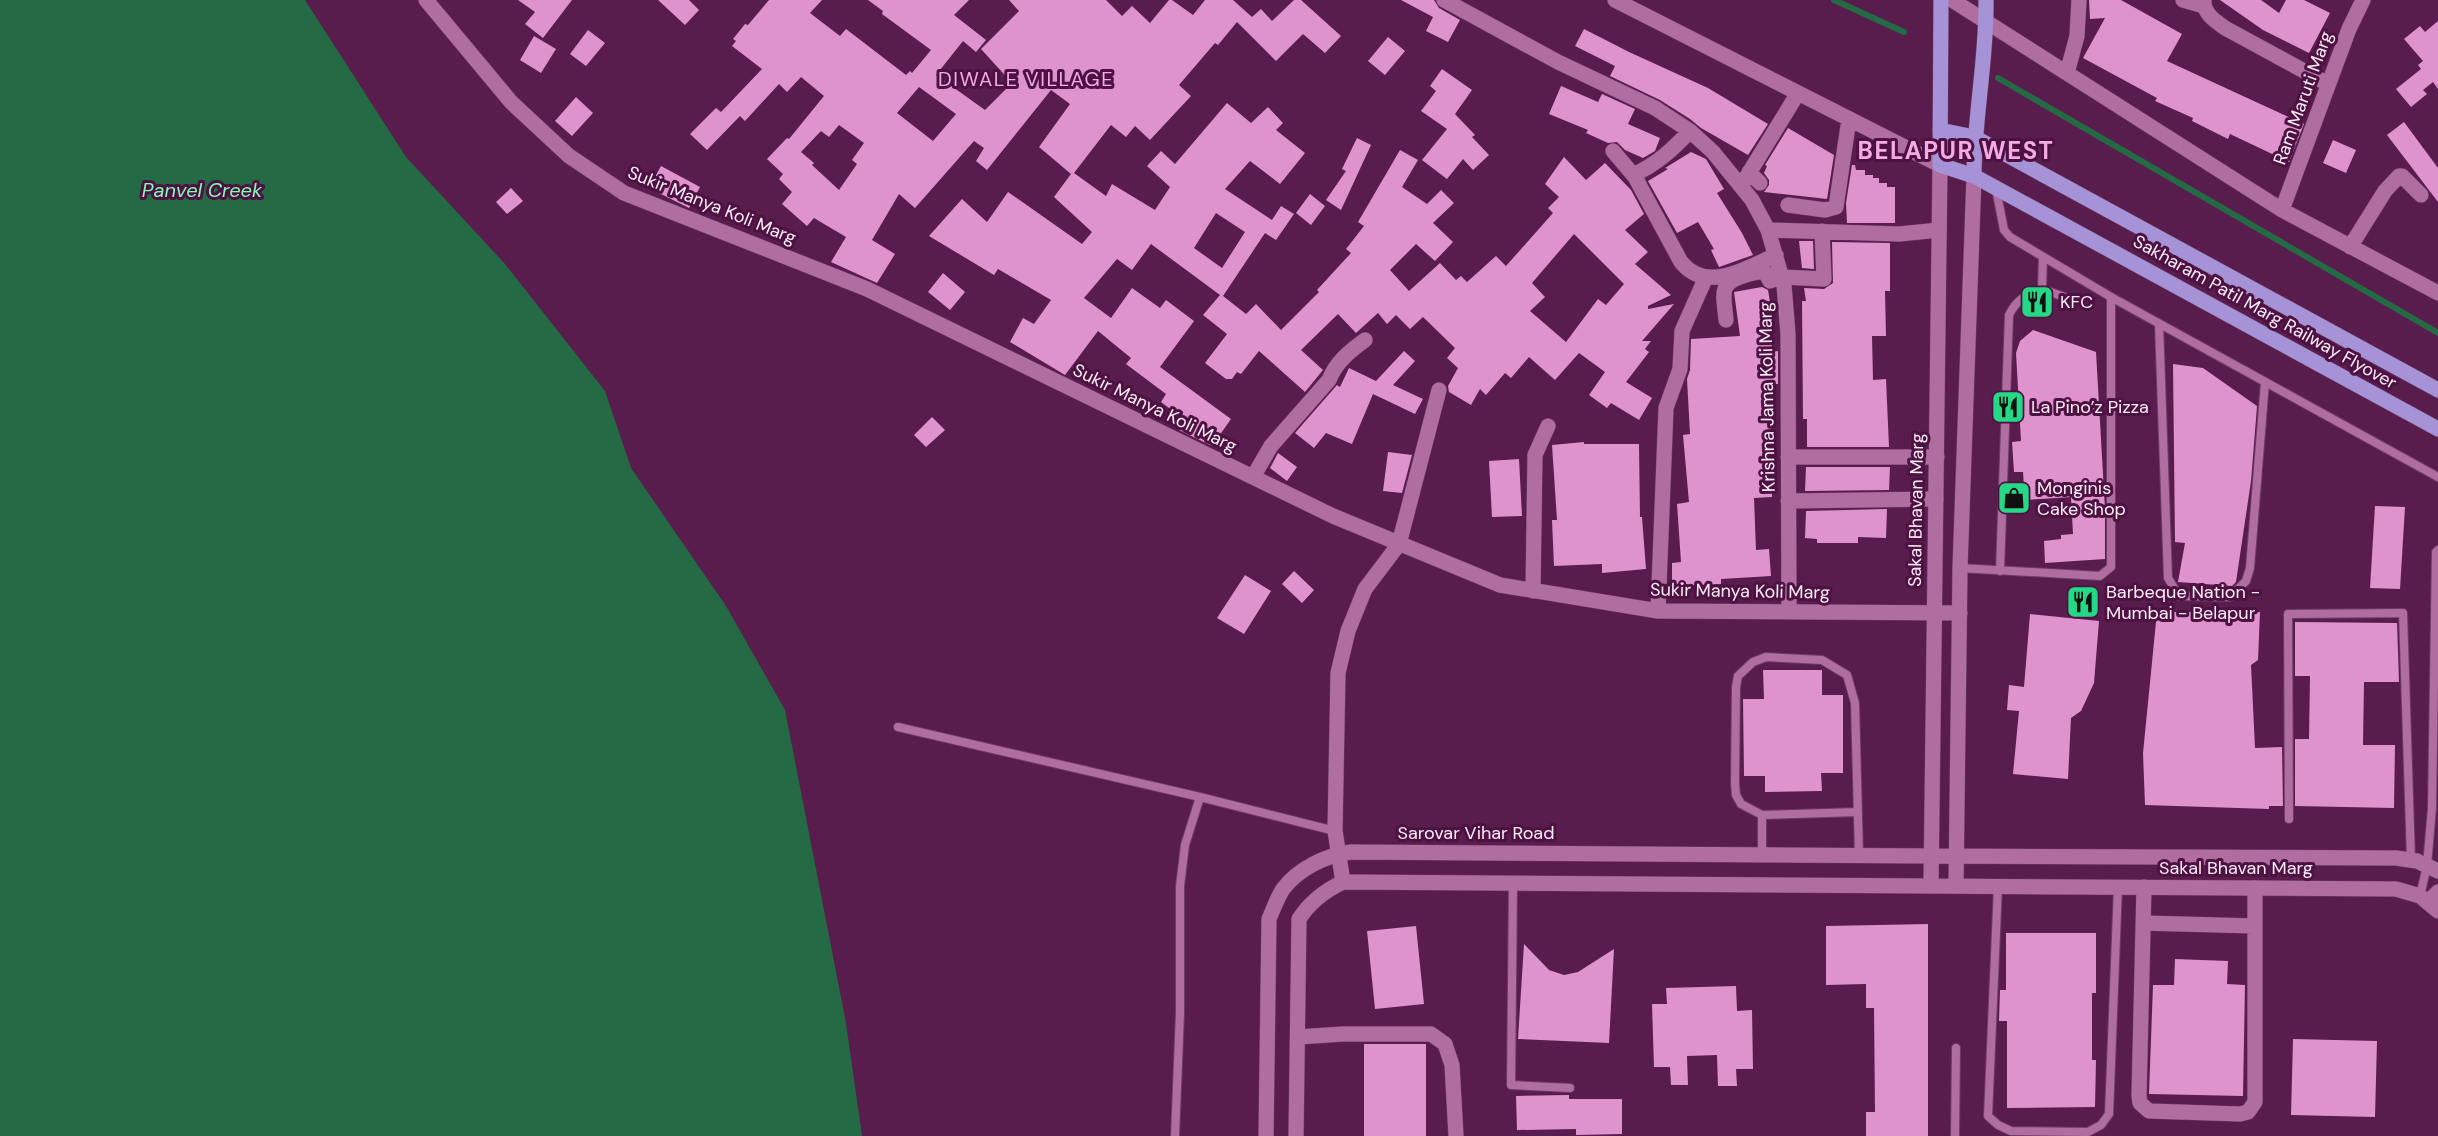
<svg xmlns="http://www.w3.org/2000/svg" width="2438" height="1136" font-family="'DM Sans',sans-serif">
<rect width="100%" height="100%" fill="#591d4d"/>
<!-- water -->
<path fill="#246a44" d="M0 0H305L406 157 505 264 605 391 631 468 726 606 785 710 846 1023 862 1136H0Z"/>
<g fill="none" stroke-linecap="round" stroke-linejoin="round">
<!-- stream -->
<path stroke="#246a44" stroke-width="6" d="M1834 0 1904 32
M1998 78 2438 333"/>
</g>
<!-- building -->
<path fill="#df93cc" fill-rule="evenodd" d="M518 0H572L543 38 525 24 535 12Z
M658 0H689L699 10 685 25Z
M769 0H822L810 13 840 36 846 29 906 75 910 71 912 73 931 50 882 14 883 11 868 0H969L954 15 986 40 976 52 963 41 936 75 985 110 1012 83 981 49 1019 11 1009 0H1106L1122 16 1132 6 1150 23 1169 0H1172L1193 15 1205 0H1233L1252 17 1261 9 1272 21 1294 0H1301L1341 36 1325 53 1303 34 1276 61 1237 22 1218 45 1215 43 1179 85 1191 96 1150 140 1135 126 1126 137 1111 125 1074 173 1106 196 1112 184 1155 210 1170 187 1147 166 1161 151 1175 164 1227 103 1251 123 1268 107 1283 123 1276 130 1305 153 1280 184 1250 161 1225 189 1272 220 1281 206 1294 214 1276 240 1265 233 1223 296 1246 314 1256 304 1281 330 1319 292 1317 290 1351 253 1346 249 1364 226 1358 222 1400 150 1418 160 1402 187 1427 204 1441 190 1454 203 1433 223 1453 242 1435 261 1416 244 1390 270 1409 291 1440 263 1456 280 1461 276 1467 282 1496 256 1506 266 1553 213 1548 208 1559 197 1545 184 1564 157 1586 180 1605 163 1631 190 1644 214 1625 230 1648 252 1635 264 1671 295 1648 306V309L1674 304 1642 341H1651L1645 349 1649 352 1626 382 1652 398 1639 420 1611 403 1607 408 1589 395 1605 372 1579 353 1555 380 1529 357 1511 378 1505 373 1486 395 1480 389 1471 405 1449 392 1448 386 1458 368 1447 358 1455 348 1423 317 1410 329 1396 315 1387 324 1378 313 1356 333 1338 314 1301 350 1323 370 1305 392 1259 351 1241 374 1237 372 1232 379H1226L1205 363 1227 334 1203 315 1220 295 1151 244 1132 270 1117 259 1084 298 1111 318 1132 288 1160 308 1166 300 1194 321 1160 367 1231 419 1212 446 1179 430 1186 421 1161 402 1166 394 1126 364 1131 358 1098 331 1065 375 1010 342 1023 318 1034 324 1051 300 998 269 994 275 929 236 962 199 987 222 1008 192 1082 244 1092 232 1054 197 1071 174 1039 147 1070 104 1051 90 987 170 976 161 984 148 974 141 915 208 899 194 872 240 895 254 877 283 831 262 846 237 814 218 807 226 782 204 792 192 779 179 783 174 767 159 787 138 789 139 824 96 801 77 787 92 779 84 745 121 740 116 707 150 690 134 716 108 721 112 762 69 732 46 736 41 733 39 745 24 748 25ZM919 87 956 114 933 141 897 113ZM839 125 864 143 852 160 857 164 839 190 812 165 814 163 801 152 821 131 829 137ZM1216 213 1245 232 1222 268 1194 248ZM1574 234 1624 284 1606 305 1598 299 1566 342 1530 311 1545 297 1532 283Z
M1401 0H1434L1439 8 1460 20 1448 42 1426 31 1433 17Z
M2089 0H2121L2182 34 2167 61 2304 124 2289 162 2230 134 2228 139 2192 121 2193 118 2155 101 2157 98 2083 58 2105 18 2090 19Z
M2220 0H2261L2279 13 2286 0H2304L2330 13 2309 53 2263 30Z
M2438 21V89L2433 82 2423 90 2427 94 2411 107 2396 89 2421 69 2418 65 2423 61 2404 39 2420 26 2425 32Z
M1584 29 1629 52 1708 88 1768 124 1748 155 1701 128 1690 119 1660 100 1610 76 1615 66 1575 46Z
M588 30 605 43 586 66 570 54Z
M534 36 556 49 541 73 520 60Z
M1388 37 1405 51 1385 75 1368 61Z
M1442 69 1472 90 1455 114 1475 135 1472 137 1489 155 1473 170 1463 159 1447 179 1422 160 1447 129 1421 111 1436 91 1430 86Z
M1561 86 1598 102 1602 94 1635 109 1628 124 1660 138 1655 151 1643 158 1625 150 1617 142 1608 143 1586 133 1588 130 1549 114Z
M576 97 593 113 572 136 555 121Z
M2404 122 2438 168V202L2387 135Z
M1788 128 1834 155 1827 199 1764 192 1769 185V180L1764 173 1767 166 1765 165Z
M1357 138 1371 145 1341 210 1326 200 1346 171 1342 169Z
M2333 140 2356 150 2346 173 2323 163Z
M1691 152 1706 159 1724 189 1717 193 1742 233 1753 255 1719 267 1711 250 1714 249 1698 222 1677 233 1648 181 1668 169 1665 168Z
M1852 165H1855L1856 170H1865V175H1873V178H1879V183H1887V187H1895V223H1847L1846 203Z
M661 166 700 187 689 208 649 188Z
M511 188 523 201 507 214 496 202Z
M1310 194 1325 206 1311 225 1296 213Z
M1799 241H1813L1814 269 1802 268Z
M1832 242 1890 243V291H1885L1886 336H1872L1873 380 1886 379 1889 447H1807V419H1803L1802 301H1806L1804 288 1824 289 1833 283Z
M943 273 965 292 950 310 928 292Z
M1762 287 1768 290 1773 320H1771L1772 352 1778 351V384H1771L1772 497 1754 498 1756 550 1769 549 1771 576 1721 579V584L1672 586V563L1681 562 1677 504 1689 502 1683 435 1690 434 1687 379 1690 370 1691 339 1740 336 1734 292Z
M2033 330 2096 352 2105 509V559L2045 563 2044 541 2061 539V535L2073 534 2071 497 2025 500 2023 472H2014L2012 442 2021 441 2016 353 2020 341Z
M1404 351 1415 361 1393 385 1423 399 1415 414 1373 394 1352 444 1326 433 1314 448 1295 433 1337 385 1340 387 1349 368 1376 381Z
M2173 364 2203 368 2257 406 2251 481 2236 582 2232 586 2178 582 2185 543 2175 542Z
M932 417 945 430 926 447 914 435Z
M1584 442V444H1639L1640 517H1642L1646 569 1602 573V564L1554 566 1552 520H1557L1552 445Z
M1388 452 1412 455 1402 493 1383 491Z
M1278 453 1297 467 1287 481 1270 468Z
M1519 459 1522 516 1492 517 1489 461Z
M1806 467H1890L1889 490 1805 491Z
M2375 506 2405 507 2400 589 2370 588Z
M1887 509 1886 538 1858 537V543H1817V539L1805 538 1806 511Z
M1294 571 1314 590 1302 603 1282 584Z
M1245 575 1271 591 1244 634 1217 618Z
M2157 612H2194V615L2260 612 2258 660 2251 665 2255 748 2282 747 2283 806H2269V809L2145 805 2143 753Z
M2030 614 2099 621 2094 683 2081 711 2071 718 2068 779 2013 774 2019 711 2007 710 2009 685 2024 687Z
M2295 622 2397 623 2399 682H2364L2363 745H2395L2394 808 2295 806V739H2309L2310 676H2295Z
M1763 670H1822V695H1843V773H1821L1822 791 1765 792V776H1744L1743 699H1764Z
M1928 924V1136H1866V1112H1875L1874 1008H1866V984L1826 985V926Z
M1416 926 1424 1004 1375 1009 1367 931Z
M2006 933H2096V993H2092V1060H2096L2095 1107 2007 1108V1021H1999L2000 990H2006Z
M1524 944 1549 970 1564 975 1578 972 1614 949 1609 1043 1518 1039Z
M2175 959 2228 961 2227 984 2245 985 2243 1096 2149 1094 2153 985H2174Z
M1736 986 1737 1011 1752 1010 1753 1069H1736L1737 1086H1718L1717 1055 1687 1056 1688 1085H1671L1670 1067H1654L1652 1004H1667L1666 988Z
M2293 1039 2377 1041 2375 1117 2291 1115Z
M1364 1044H1426V1136H1364Z
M1569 1095V1099H1622V1134L1576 1135V1129L1517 1130 1516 1096Z"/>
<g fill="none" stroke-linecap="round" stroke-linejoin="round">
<!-- service casing -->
<g stroke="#6e3d65" stroke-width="10">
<path id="service" d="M1996 189 2004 230 2010 237 2111 297 2438 477
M2042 289 2043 257
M2159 324 2168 578 2179 596 2230 597 2246 581 2250 568 2265 382
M1960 568 2100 576 2111 567V297
M2000 571 2009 315C2017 299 2026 295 2042 289L2073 300
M898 727 1200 797 1335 831
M1858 812 1762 815 1741 804 1736 795 1735 784 1736 687 1738 676 1753 662 1766 657 1822 660 1847 675 1855 703 1859 855
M2289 819 2288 614 2403 613 2411 860
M1762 855V815
M1513 883 1511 1085 1570 1088
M1998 886 1988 1116 1998 1125 2011 1131 2088 1132 2101 1125 2109 1114 2118 887
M2420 896 2427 866 2432 808 2436 552 2438 550
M1175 1136 1180 1013V886L1185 845 1200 797
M1955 1136 1956 1048"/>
</g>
<!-- minor casing -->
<g stroke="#6e3d65" stroke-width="16">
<path id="minor" d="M426 0 511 102 569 156 624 193 867 289 1333 516 1500 585 1658 611 1960 613
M1444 0 1558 62 1655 108 1690 131 1713 152 1752 200 1768 230 1784 285 1788 334 1789 612
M1615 0 1940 165
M1952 0 2282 210 2438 293
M2183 0 2204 6
M2204 0C2203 13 2215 21 2225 28L2328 84
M2067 73 2077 36 2079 0
M1613 151 1635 177 1681 262C1707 294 1746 268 1776 255
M1749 172 1760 183
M1633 175C1657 164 1672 150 1690 131
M1741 186 1798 93
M1788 205 1825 210 1836 207 1849 119
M2282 210 2349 29 2363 0
M1768 230 1899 234 1939 230
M2350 247 2385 191 2399 176H2402L2421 195
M1726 320C1724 294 1717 283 1746 275 1753 273 1758 271 1765 272L1770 281 1782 277 1824 279 1822 231
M1788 457H1937
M1253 477 1271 446 1329 380C1336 362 1350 351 1365 340
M1788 501 1936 499
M1533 591 1535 455 1548 426
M1658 611 1666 408 1680 369 1682 331 1706 277
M1343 882 1335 831 1338 673 1348 631 1365 589 1399 544 1439 390
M2144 887 2139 1096 2140 1103 2149 1111 2240 1114 2248 1112 2255 1102V888
M2428 902 2438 892
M2143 923 2255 926
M1298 1037 1343 1034H1431L1445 1044 1452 1065 1456 1136"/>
</g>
<!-- tertiary casing -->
<g stroke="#6e3d65" stroke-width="16">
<path id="tertiary" d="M1266 1136 1269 919C1273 910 1277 898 1283 889 1298 869 1326 855 1351 852L1931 856
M1296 1136 1299 919C1310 902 1324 891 1343 882L1931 886"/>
</g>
<!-- secondary casing -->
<g stroke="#6e3d65" stroke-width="16">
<path id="secondary" d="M1940 165 1931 886 2396 889 2420 896 2438 911
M1931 856 2396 858 2417 861 2438 871
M1956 886 1960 568 1974 176"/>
</g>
<!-- primary casing -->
<g stroke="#6e3d65" stroke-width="16">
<path id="primary" d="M1941 0 1940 165 1974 176 2438 429
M1940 130 1974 137 2438 390
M1974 176C1974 117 1987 59 1986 0"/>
</g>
<!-- service -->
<use href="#service" stroke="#b06da0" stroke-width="8"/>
<!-- minor -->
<use href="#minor" stroke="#b06da0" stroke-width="15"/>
<!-- tertiary -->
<use href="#tertiary" stroke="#b06da0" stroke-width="15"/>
<!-- secondary -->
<use href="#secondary" stroke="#b06da0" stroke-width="15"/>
<!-- primary -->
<use href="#primary" stroke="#a592d7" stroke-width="15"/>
</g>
<!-- icons -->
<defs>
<g id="restaurant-square" transform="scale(1.725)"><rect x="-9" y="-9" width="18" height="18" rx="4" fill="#25d886" stroke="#4d1142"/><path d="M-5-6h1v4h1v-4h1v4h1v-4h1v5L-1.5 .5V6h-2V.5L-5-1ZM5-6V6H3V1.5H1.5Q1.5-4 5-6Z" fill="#111"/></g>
<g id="shop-square" transform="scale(1.725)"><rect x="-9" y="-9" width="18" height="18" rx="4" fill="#25d886" stroke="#4d1142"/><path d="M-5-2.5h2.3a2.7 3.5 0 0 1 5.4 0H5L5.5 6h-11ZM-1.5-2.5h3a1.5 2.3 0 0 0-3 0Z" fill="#111"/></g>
</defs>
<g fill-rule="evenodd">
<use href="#restaurant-square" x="2037" y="302"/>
<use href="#restaurant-square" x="2008" y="407"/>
<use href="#shop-square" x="2014" y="498"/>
<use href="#restaurant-square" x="2083" y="602"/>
</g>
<g text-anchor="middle" stroke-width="6" stroke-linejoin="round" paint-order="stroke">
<!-- street labels -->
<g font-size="18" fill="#fbecf7" stroke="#4d1142">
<text transform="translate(2303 98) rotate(-70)" y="6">Ram Maruti Marg</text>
<text transform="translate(712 205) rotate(22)" y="6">Sukir Manya Koli Marg</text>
<text transform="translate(2265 312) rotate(29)" y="6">Sakharam Patil Marg Railway Flyover</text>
<text transform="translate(1767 397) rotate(-91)" y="6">Krishna Jama Koli Marg</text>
<text transform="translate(1155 408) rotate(26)" y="6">Sukir Manya Koli Marg</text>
<text transform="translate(1916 510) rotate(-89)" y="6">Sakal Bhavan Marg</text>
<text transform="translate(1740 591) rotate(1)" y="6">Sukir Manya Koli Marg</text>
<text x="1476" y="839">Sarovar Vihar Road</text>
<text x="2236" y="874">Sakal Bhavan Marg</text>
</g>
<!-- poi labels -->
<g font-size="18" fill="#fbecf7" stroke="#4d1142" text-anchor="start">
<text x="2060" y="308">KFC</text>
<text x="2031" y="413">La Pino’z Pizza</text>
<text x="2037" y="494">Monginis<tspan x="2037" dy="21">Cake Shop</tspan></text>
<text x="2106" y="598">Barbeque Nation -<tspan x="2106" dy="21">Mumbai - Belapur</tspan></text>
</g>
<!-- neighbourhood labels -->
<g font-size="20" letter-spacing="1.5" fill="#f4abe1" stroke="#4d1142">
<text x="1026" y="86">DIWALE VILLAGE</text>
</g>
<!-- water labels -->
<g font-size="20" font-style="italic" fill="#82fab4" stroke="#4d1142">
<text x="202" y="197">Panvel Creek</text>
</g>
<!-- district labels -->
<g font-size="24" font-weight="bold" letter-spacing="1.5" fill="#f4abe1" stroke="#4d1142">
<text x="1956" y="159">BELAPUR WEST</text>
</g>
</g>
</svg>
